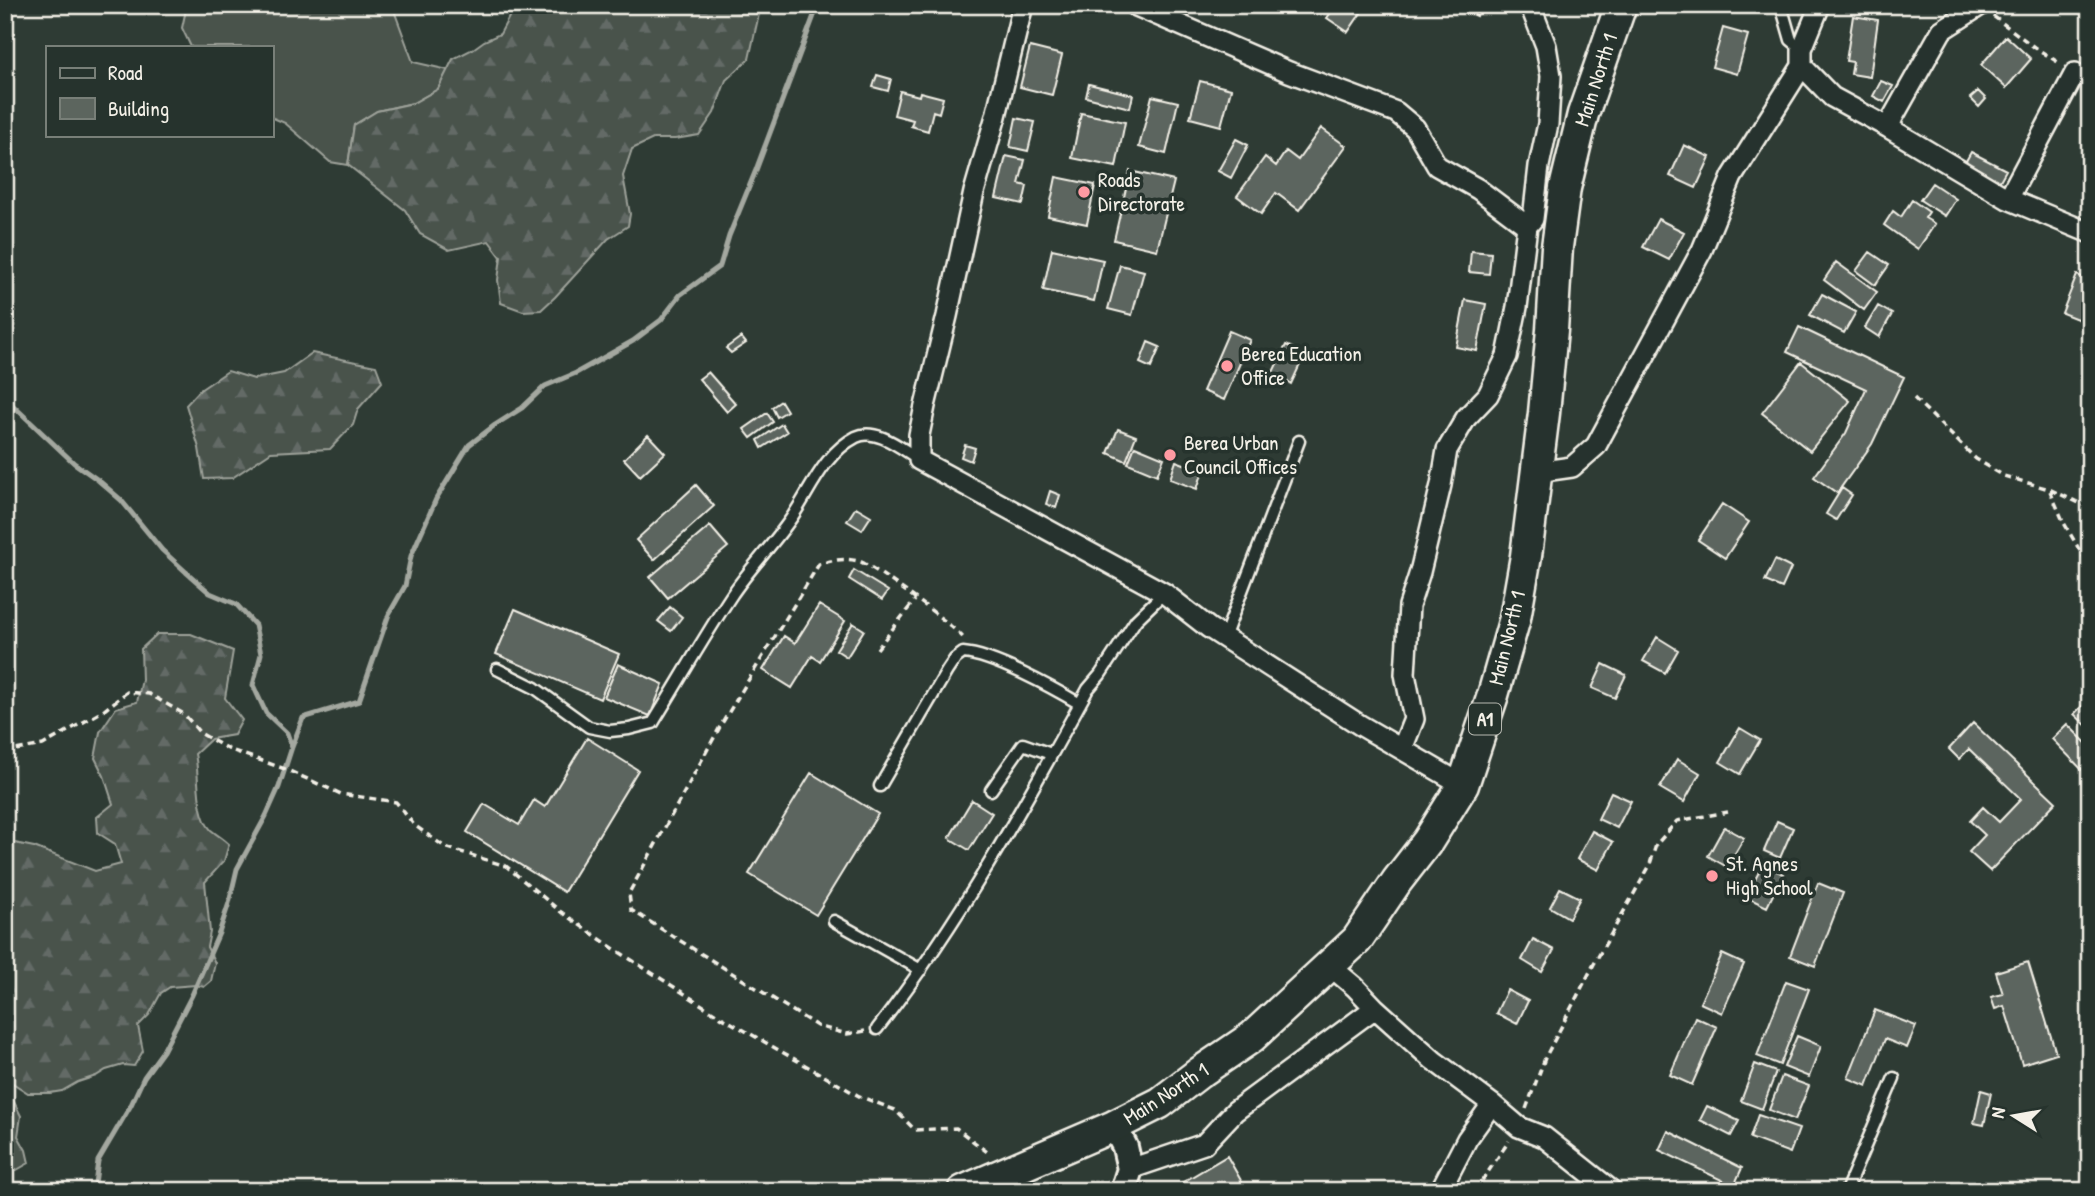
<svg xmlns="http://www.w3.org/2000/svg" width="2095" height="1196" font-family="'Patrick Hand',sans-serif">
<defs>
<pattern id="forest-firs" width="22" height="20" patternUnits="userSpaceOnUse" patternTransform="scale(1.75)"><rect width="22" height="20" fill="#48524c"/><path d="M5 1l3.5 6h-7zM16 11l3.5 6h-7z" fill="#636b66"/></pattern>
</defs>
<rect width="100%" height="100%" fill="#2e3b34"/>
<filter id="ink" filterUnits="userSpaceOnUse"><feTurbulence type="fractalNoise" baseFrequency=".0143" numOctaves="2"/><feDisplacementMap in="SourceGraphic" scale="14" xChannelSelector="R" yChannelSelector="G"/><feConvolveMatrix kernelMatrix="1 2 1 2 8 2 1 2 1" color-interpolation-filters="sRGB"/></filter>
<g filter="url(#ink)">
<!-- grass -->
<path fill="#48524c" stroke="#9ea29a" stroke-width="2" d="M187 5H392L413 62 448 70 438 89 413 103 377 111 354 125 348 165 330 162 285 123 271 117V47H191L182 28Z"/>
<!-- forest -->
<path fill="url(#forest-firs)" stroke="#9ea29a" stroke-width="2" d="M502 5H761L749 59 726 80 714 113 699 135 675 139H653L632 149 623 176 630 214 628 226 608 239 555 297 541 310 523 311 501 303 498 280 501 257 489 241 449 250 420 234 405 210 348 165 354 125 377 111 413 103 438 89 453 59 473 49 484 41 500 34 510 15Z
M312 353 376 366 382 382 358 409 353 425 330 449 271 452 232 478 204 479 199 448 186 405 200 390 228 371 254 379 284 373Z
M157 634H191L233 651 225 698 242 720 234 735 211 739 195 754C200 775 195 813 211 830 217 835 224 839 229 844L224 861 205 882 210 932 207 947 215 963 211 981 204 987 196 985 170 987 161 993 149 1015 138 1026 143 1051 134 1066 123 1065 106 1070 96 1076 78 1082 62 1091 50 1093H28L5 1078V841L34 847 95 871 121 864 115 844 98 833 97 817 113 804 104 776 95 758 100 732 116 708 137 702 142 680 141 649Z
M14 1102 21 1116 18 1136 26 1150 29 1163 15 1171 5 1155V1107Z"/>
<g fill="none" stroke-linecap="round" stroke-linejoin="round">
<!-- stream -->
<path stroke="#a4a8a0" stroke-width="5" d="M5 398 74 463 98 480 121 500 162 550 186 572 210 593 236 604 255 625 261 654 253 685 266 713 287 733 292 747
M94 1191 98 1161 131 1105 144 1077 163 1051 192 995 219 933 229 903 237 869 266 816 279 787 292 747 303 718 359 701 389 614 405 586 411 556 436 499 469 445 495 425 522 408 545 386 576 373 633 341 661 320 680 295 720 266 729 236 756 170 818 5"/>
</g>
<!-- building -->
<path fill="#5c655e" stroke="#f4f1e8" stroke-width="2" d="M1336 5 1365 7 1348 32 1327 18Z
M1454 5H1481L1477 16Z
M1853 16 1878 20 1870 77 1851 74 1853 62 1846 61Z
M1723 28 1748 35 1737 74 1712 67Z
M2006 36 2031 59 2006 88 1981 65Z
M1030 47 1062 55 1052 95 1020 87Z
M877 75 891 79 888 91 873 87Z
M1200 81 1231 89 1221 126 1190 118Z
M1881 81 1893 86 1884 102 1873 96Z
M1089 84 1133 95 1130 108 1086 97Z
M900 91 919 96 920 92 943 98 939 113 933 111 928 131 911 126 913 120 894 115Z
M1978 91 1986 99 1979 107 1970 98Z
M1152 96 1178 102 1166 154 1139 147Z
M1081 113 1125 122 1116 167 1072 158Z
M1016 118 1035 122 1028 151 1010 147Z
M1321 128 1346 146 1299 210 1276 193 1261 214 1237 196 1265 157 1276 166 1286 151 1298 160Z
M1236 139 1248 145 1231 178 1218 171Z
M1684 145 1710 157 1696 188 1670 176Z
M1971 152 2006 170 1997 186 1962 168Z
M1006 156 1025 160 1019 184 1027 186 1023 204 996 198Z
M1130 171 1174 181 1157 250 1114 240Z
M1056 177 1095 185 1087 224 1048 216Z
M1932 183 1956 199 1945 216 1920 200Z
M1912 200 1929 212 1925 218 1935 224 1918 249 1884 225 1893 211 1901 217Z
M1658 219 1684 232 1669 260 1643 247Z
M1052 249 1103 260 1094 301 1043 290Z
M1471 251 1491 253 1489 274 1469 272Z
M1870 252 1889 265 1875 285 1856 271Z
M1836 262 1877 292 1864 310 1824 280Z
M1120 265 1144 271 1132 315 1108 309Z
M2077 275 2090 280V324L2062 313Z
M1822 294 1856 312 1844 333 1810 315Z
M1465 300 1486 304 1477 351 1456 347Z
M1878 306 1892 314 1879 337 1865 328Z
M1799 327 1904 377 1872 444 1837 493 1814 477 1846 433 1866 389 1787 352Z
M1229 331 1250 340 1224 400 1203 391Z
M741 337 746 343 731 353 726 348Z
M1148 342 1160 347 1151 368 1140 363Z
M1286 345 1305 354 1291 384 1272 374Z
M1801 362 1850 401 1810 451 1762 413Z
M708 372 736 404 727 412 699 379Z
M781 401 787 411 777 417 772 407Z
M767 413 773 422 751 438 744 429Z
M782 424 787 432 762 448 758 440Z
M1118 429 1136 436 1126 461 1108 453Z
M648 435 665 453 640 476 624 459Z
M965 445 975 448 971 461 961 457Z
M1135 446 1164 458 1157 475 1128 463Z
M1176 461 1203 471 1197 489 1170 479Z
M696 485 714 506 654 560 636 540Z
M1842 488 1852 495 1836 520 1826 514Z
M1050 491 1060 495 1056 508 1046 504Z
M1722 504 1749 522 1725 558 1698 540Z
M856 507 871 516 862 530 847 521Z
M710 526 728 547 668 598 650 577Z
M1775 560 1791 568 1782 588 1765 581Z
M854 570 888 591 882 600 849 579Z
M819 605 845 621 820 661 812 656 792 688 763 670 784 636 795 643Z
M670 607 682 617 671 631 658 621Z
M515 609 619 654 600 699 496 654Z
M853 623 864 630 847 657 836 650Z
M1657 637 1678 650 1665 673 1643 661Z
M618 664 663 684 650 716 604 697Z
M1603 664 1626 675 1615 698 1592 688Z
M2087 701 2090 704V729L2074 714Z
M1973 723 2056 802 1990 871 1969 852 1985 835 1970 821 1983 807 1999 822 2021 799 1969 749 1959 759 1949 749Z
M2067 724 2090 747V778L2052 739Z
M1740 728 1760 740 1740 774 1720 762Z
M587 738 638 770 564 892 467 832 484 804 519 825 534 800 545 807Z
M1677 759 1700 773 1684 802 1660 788Z
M811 773 878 814 816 915 749 874Z
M1611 792 1631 801 1617 828 1598 819Z
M972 800 992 813 969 850 949 838Z
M1777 821 1793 828 1780 858 1764 851Z
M1724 827 1744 838 1727 867 1708 856Z
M1592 831 1613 842 1598 870 1577 859Z
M1763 864 1783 874 1767 907 1746 897Z
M1818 883 1843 893 1815 966 1790 956Z
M1560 888 1580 898 1569 918 1550 907Z
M1533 939 1554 950 1542 972 1522 960Z
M1722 954 1744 964 1722 1013 1700 1003Z
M2028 962 2056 1053 2022 1064 2004 1006 1995 1009 1991 997 2003 994 1996 972Z
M1786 981 1809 989 1780 1065 1757 1056Z
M1507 990 1528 1001 1517 1024 1496 1013Z
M1875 1010 1916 1026 1907 1048 1885 1039 1867 1086 1848 1078Z
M1695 1017 1717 1027 1692 1085 1670 1075Z
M1797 1036 1821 1046 1809 1077 1784 1067Z
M1755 1064 1776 1072 1762 1109 1741 1101Z
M1782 1076 1809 1086 1795 1120 1769 1110Z
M1981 1090 1991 1093 1984 1125 1974 1123Z
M1707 1106 1739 1121 1731 1136 1700 1120Z
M1758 1115 1799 1129 1790 1153 1750 1138Z
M1668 1131 1742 1168 1734 1186 1659 1150Z
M1227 1156 1247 1191H1168Z"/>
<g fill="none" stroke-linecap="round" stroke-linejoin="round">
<!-- service casing -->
<g stroke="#f4f1e8" stroke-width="15">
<path id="service" d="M1781 5 1791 40 1802 49
M1224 638 1299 441
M497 669 535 688 589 727 610 731 629 729 653 723C679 681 704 637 731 596 749 569 772 546 790 520 810 492 823 454 856 437 876 427 902 449 919 459
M880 786 947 671 955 659 963 653C993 655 1053 688 1080 704
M991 790 1023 744 1051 754
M834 921 921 970
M877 1029C959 923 1024 806 1088 689L1100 675 1136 620 1164 593
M1846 1191 1894 1078"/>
</g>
<!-- minor casing -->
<g stroke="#f4f1e8" stroke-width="24">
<path id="minor" d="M1023 5 996 116 974 192 947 316 925 406 919 435V460L1164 593 1209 628 1360 725 1463 785
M1134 5 1289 72 1396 112 1415 128 1437 166 1478 189 1527 226
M1802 66 1832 97 1889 128 2008 199 2090 233
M1889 128 1893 117 1942 30 1981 5
M2008 199 2075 73
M1537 472 1572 467 1596 446 1702 250 1732 177 1802 66V49L1820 5
M1402 749 1414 719 1405 674 1409 606 1420 572 1441 485 1447 450 1466 418 1488 395 1507 356 1517 307 1527 226 1533 219 1539 166 1548 124 1551 76 1546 46 1530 5
M1330 966 1355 987 1375 1008 1433 1060 1492 1104 1519 1127 1544 1137 1612 1191
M1130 1169 1204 1144 1235 1111 1375 1008
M1440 1191 1467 1139 1492 1104"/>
</g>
<!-- tertiary casing -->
<g stroke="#f4f1e8" stroke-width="30">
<path id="tertiary" d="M1114 1126 1125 1147 1130 1169 1123 1191"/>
</g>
<!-- primary casing -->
<g stroke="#f4f1e8" stroke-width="35">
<path id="primary" d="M963 1191 1114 1126 1160 1103 1199 1073 1252 1037 1357 940 1397 881 1428 841 1463 785 1493 695 1515 618 1526 556 1544 413 1552 330 1557 247 1565 188 1583 114 1621 5"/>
</g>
<!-- path -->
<path stroke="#f4f1e8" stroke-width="3.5" stroke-dasharray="7 5" stroke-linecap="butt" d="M1993 16 2034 47 2061 64
M1914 398 1976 459 2004 476 2049 489 2090 508
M2050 491 2064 523 2090 568
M877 649 915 600
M5 752 43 745 103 711 127 692 149 694 184 714 200 733 228 749 285 769 341 794 396 802 414 825 445 847 506 866 561 912 613 948 721 1017 859 1096 895 1110 915 1130 956 1128 990 1154
M865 1031 847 1034 817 1026 631 910 629 893 721 725 819 564C834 560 846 557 861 562 873 566 959 629 965 640
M1526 1109 1545 1058 1594 964 1649 867 1656 845 1677 821 1728 812
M1475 1191 1509 1141"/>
<!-- service -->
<use href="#service" stroke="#26332d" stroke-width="10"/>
<!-- minor -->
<use href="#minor" stroke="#26332d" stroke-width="19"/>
<!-- tertiary -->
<use href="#tertiary" stroke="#26332d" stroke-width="24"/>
<!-- primary -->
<use href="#primary" stroke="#26332d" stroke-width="30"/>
</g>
</g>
<!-- markers -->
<g fill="#ff9aa2" stroke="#26332d" stroke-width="2.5">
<circle cx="1084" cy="192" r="7"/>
<circle cx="1227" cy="366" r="7"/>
<circle cx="1170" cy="455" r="7"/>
<circle cx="1712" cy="876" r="7"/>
</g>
<g text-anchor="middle" stroke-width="7" stroke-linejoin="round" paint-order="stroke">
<!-- shield labels -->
<rect fill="#26332d" stroke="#b6b8b0" stroke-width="2" x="1469" y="703.5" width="32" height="31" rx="5"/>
<g font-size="19" font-weight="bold" fill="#f4f1e8">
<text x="1485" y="726">A1</text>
</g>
<!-- street labels -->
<g font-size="21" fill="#f4f1e8" stroke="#26332d">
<text transform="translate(1596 80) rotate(-72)" y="7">Main North 1</text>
<text transform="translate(1507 638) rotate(-76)" y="7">Main North 1</text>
<text transform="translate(1166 1094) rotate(-33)" y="7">Main North 1</text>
</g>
<!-- poi labels -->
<g font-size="21" fill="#f4f1e8" stroke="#26332d" text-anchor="start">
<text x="1098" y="187">Roads<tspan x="1098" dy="24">Directorate</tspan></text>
<text x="1241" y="361">Berea Education<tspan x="1241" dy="24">Office</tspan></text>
<text x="1184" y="450">Berea Urban<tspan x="1184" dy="24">Council Offices</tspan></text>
<text x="1726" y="871">St. Agnes<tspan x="1726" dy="24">High School</tspan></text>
</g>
</g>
<!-- margin -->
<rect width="2095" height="1196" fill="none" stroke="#26332d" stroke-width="28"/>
<rect x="14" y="14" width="2067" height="1168" fill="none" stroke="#f4f1e8" stroke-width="2.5" filter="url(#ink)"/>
<!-- legend -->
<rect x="46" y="46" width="228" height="91" fill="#26332d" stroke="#787f78" stroke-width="2"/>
<rect x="60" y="68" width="35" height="10" fill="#26332d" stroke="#787f78" stroke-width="2"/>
<text x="108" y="80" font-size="21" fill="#f4f1e8">Road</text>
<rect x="60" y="98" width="35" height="21" fill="#5c655e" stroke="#787f78" stroke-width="2"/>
<text x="108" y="116" font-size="21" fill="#f4f1e8">Building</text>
<!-- north arrow -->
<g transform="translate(2014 1116) rotate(281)" stroke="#26332d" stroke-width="5" paint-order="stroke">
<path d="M0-5L12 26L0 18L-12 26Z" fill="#f4f1e8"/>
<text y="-10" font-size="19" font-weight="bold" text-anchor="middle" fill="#f4f1e8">N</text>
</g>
</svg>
